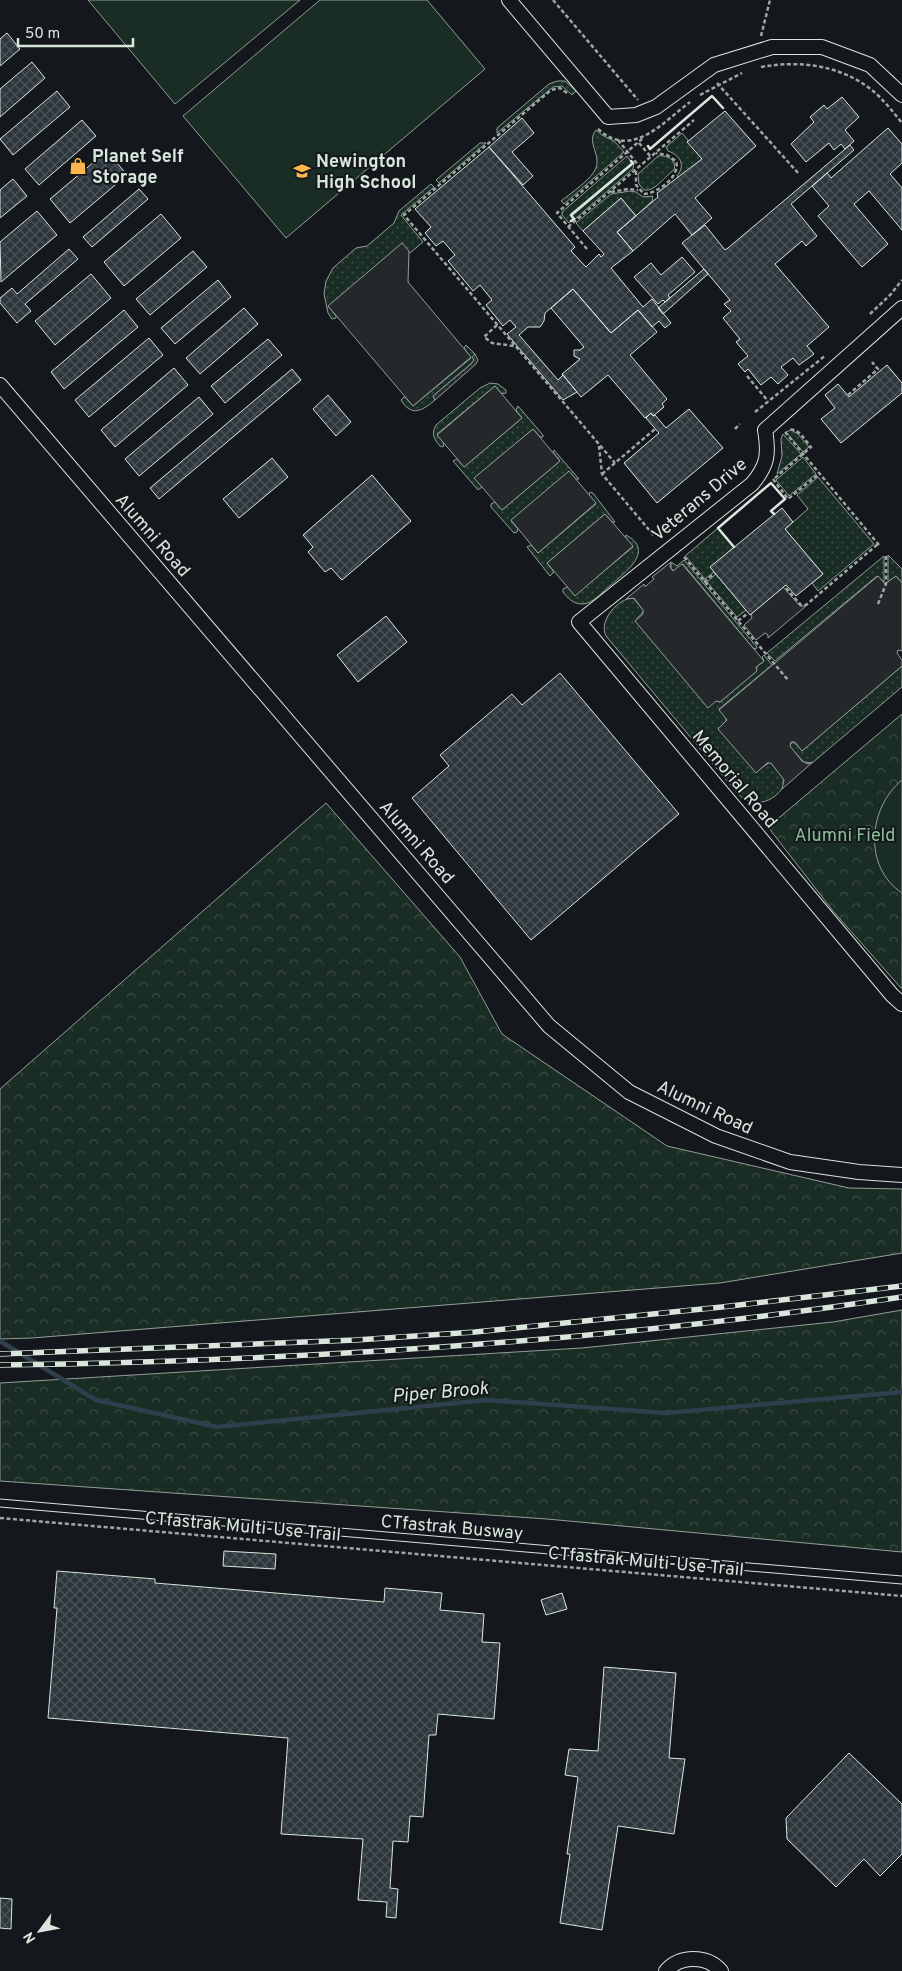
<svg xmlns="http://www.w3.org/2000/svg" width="902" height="1971" font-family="Overpass,sans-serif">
<defs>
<pattern id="grass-dots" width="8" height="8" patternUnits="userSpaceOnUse" patternTransform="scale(1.25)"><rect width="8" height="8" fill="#1a2d24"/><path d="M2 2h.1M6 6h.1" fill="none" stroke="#3b4b43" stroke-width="1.8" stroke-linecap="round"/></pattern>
<pattern id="forest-crowns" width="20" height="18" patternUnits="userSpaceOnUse" patternTransform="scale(1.25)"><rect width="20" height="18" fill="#1a2d24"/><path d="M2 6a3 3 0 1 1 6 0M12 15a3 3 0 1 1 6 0" fill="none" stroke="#3b4b43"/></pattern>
<pattern id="plaza-grid" width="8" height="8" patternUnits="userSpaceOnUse" patternTransform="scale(1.25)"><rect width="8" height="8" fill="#24282b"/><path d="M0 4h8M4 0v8" fill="none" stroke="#393d3f"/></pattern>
<pattern id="building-cross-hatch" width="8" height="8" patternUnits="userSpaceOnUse" patternTransform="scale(1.25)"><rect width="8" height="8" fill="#2c363c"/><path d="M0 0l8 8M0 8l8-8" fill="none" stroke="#4a5358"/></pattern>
</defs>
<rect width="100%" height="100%" fill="#14181c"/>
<!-- grass -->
<path fill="url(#grass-dots)" stroke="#939e99" d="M557 81H565L576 91 572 95 562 86 553 87 497 133V128L549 84Z
M596 130 602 135 614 141 624 152 564 204 561 201C571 193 592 179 596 168 601 153 586 143 596 130Z
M682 133 688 140V142L702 159 680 177 677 176C686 165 680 155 668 151L666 147Z
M480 143H486L439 183 436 180Z
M627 156 632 163 570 215 573 219 569 223 562 215V212Z
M658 156C668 155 677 160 674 170 665 176 655 192 644 190L639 184 638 174Z
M634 163 633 169 575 219 572 216Z
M431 184 434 187 401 215 423 242 410 253 402 244 329 306 336 316V318L332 319 328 313 324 294 326 281 333 268 356 248 367 246 394 223 399 211Z
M630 191 636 192 643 197 653 196 652 198 653 200 636 216 621 198 583 231 576 223 611 194Z
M466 345 475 354 473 357 474 360 471 364 433 396 435 400C423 410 412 418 401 400L403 398 405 397 413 406 471 358 464 348Z
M490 383 498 384 506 390V393L502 394 495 386 437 434 444 443 443 447 440 446C434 439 431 434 436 425L480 388Z
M518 406 543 435V437H540L533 429 475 478 482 487 478 490 453 461 457 459 464 467 522 418 516 410Z
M791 430 798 434 809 447 803 452 786 432Z
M783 434 801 454 777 474 782 456 781 439Z
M554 450 579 479H576L569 472 511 521 518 529 517 532 514 533 491 507V504L495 502 502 510 560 461 553 452Z
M803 457 816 474 789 496 776 480Z
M818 477 874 544 818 591 812 583 823 574 785 529 808 509 797 495Z
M590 492 593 493 615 522H612L605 514 547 563 554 572 550 576 527 547 531 545 538 553 596 504 589 495Z
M718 528 734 547 711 567 714 572 705 579 685 556Z
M626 535C656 551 624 573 611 585 603 591 593 604 582 604 573 604 568 598 563 592V589L567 587 575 595 633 547 625 538Z
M888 555 902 569V583L896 576 888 582Z
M884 556V582L877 576 775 661 767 653Z
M684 560 757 647 756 649 753 648 683 564 675 571 671 569V562L677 566Z
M716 574 746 610 737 617 707 582Z
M633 598 644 611 635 621 716 701 720 702 756 671V667L764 661 762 657 764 655 772 665 719 709 726 718V722L756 772 770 762 783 777 784 786C773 803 753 809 738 794L606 636C598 620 619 598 633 598Z
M902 666V687L812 763 804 762 790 747 789 745 793 742 803 750Z"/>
<!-- forest -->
<path fill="url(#forest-crowns)" stroke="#939e99" d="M902 714V989L833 911 768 827Z
M326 803 460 957 502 1034 667 1146 849 1188 902 1189V1253L720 1283 32 1338 0 1339V1089Z
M902 1310V1552L547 1519 0 1481V1383L582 1348 833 1322Z"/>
<!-- pitch -->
<path fill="#1a2d24" stroke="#939e99" d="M88 0H300L175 104Z
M320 0H427L485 69 286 238 183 116Z
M902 780V893C863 867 868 808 902 780Z"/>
<!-- parking -->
<path fill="#24282b" stroke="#939e99" d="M402 243 409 251 408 282 471 357 413 406 328 306Z
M495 386 522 418 464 467 437 435Z
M533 429 560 461 502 510 474 478Z
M569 471 596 503 538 553 511 520Z
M605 514 633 546 575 596 547 563Z
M671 562 670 567 673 571 682 564 764 661 756 667 757 671 720 702 716 701 708 708 635 621 643 614V610L634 598 626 599 644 584V586H646L654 579 652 577Z
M878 576 885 584 896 576 902 583V651L898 650 897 653 902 660V666L802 751 795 742H791L790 746 802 761 808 764 813 762 782 789 784 780 771 763H767L756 773 718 729 727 720 719 710Z
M783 587 800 606H806L768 638V635L765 633 756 640 744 625 752 618 751 614Z"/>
<!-- plaza -->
<path fill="url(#plaza-grid)" stroke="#939e99" d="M475 354 478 360 476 364 435 400 433 396 471 364 474 360 472 357Z"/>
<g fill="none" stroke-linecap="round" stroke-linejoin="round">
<!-- stream -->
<path stroke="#2f3f4d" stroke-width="4.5" d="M0 1341 96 1400 217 1427 487 1400 667 1413 902 1392"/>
</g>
<!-- building -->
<path fill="url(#building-cross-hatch)" stroke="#d8e6dc" d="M7 33 20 49 0 66V39Z
M32 62 45 78 0 117V89Z
M57 91 70 107 13 155 0 139Z
M842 97 859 117 845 130 854 141 845 149 841 144 834 150 829 143 806 162 791 144 814 122 810 117 824 105 827 109Z
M725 111 756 146 695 198 712 218 692 235 675 214 633 251 617 232 658 197 657 193 702 159 687 142Z
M522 118 534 133 512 152 533 176 523 185 489 147Z
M82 120 96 136 39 185 25 169Z
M888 128 902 144V163L890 174 902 188V230L869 191 854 204 888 244 862 267 818 216 829 206 812 186 827 173 831 178Z
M850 145 854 150 791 204 817 236 806 246 802 241 775 264 829 327 807 346 814 354 799 365 793 358 781 367 788 375 778 384 771 377 761 385 748 369 745 372 738 364 748 356 736 342 740 339 723 318 731 311 724 304 730 300 682 243 705 225 725 250 728 248Z
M489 147 575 247 571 251 586 267 599 254 601 257 604 254 583 231 621 198 636 216 617 232 633 251 611 268 643 307 652 299 671 323 665 328 659 321 652 327 638 310 611 333 573 289 545 313 544 321 540 327H528L519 335 558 380 563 375 577 392 563 400 507 334 516 327 510 320 503 326 486 305 492 300 480 285 473 291 448 261 455 255 443 241 436 246 425 233 431 227 415 209Z
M107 151 127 175 70 223 50 199Z
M13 179 27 196 0 218V190Z
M139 189 148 199 92 247 83 237Z
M37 211 57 235 1 282 0 242Z
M161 214 181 238 124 286 104 262Z
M69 249 78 259 25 304 31 311 17 323 0 303V298L12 288 17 294Z
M193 251 207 267 150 315 136 299Z
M682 257 695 272 668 295 670 298 665 302 663 300 658 304 634 277 651 263 661 275Z
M704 269 708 274 663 314 658 308Z
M91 274 111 298 55 345 35 321Z
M218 280 231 297 175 344 161 328Z
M573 289 611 333 638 310 657 332 630 355 667 399 662 404 664 407 653 416 651 413 645 418 608 375 581 397 562 374 580 359 574 356V350H580L584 347 551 308Z
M244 308 258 324 200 374 186 358Z
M124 310 138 327 64 389 51 372Z
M149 338 163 355 89 417 75 400Z
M268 339 282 355 225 403 211 386Z
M887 365 902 383V393L841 443 821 419 835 408 825 395 838 384 849 397Z
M174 368 188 385 115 447 101 430Z
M292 369 301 380 159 499 150 488Z
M328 395 351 422 336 436 313 409Z
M199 397 213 414 139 476 125 459Z
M689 409 723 448 657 503 624 463 659 433 646 418 651 413 653 416 655 415 666 428Z
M272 458 288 477 239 518 223 499Z
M372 475 411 521 342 580 331 568 325 572 308 552 313 547 303 535Z
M782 508 793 522 785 529 823 574 796 596 786 585 750 615 710 567Z
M386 616 407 642 358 682 337 655Z
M560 673 679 814 531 940 412 798 449 766 440 755 512 694 522 705Z
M224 1551 276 1554 275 1569 223 1566Z
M57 1571 155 1579V1583L384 1602 385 1588 442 1593 440 1610 484 1614 482 1642 500 1643 494 1719 438 1714 436 1735H429L423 1817 410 1816 408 1842 393 1841 390 1888 398 1889 396 1918 386 1917 387 1902 358 1900 363 1839 281 1834 288 1738 48 1718 57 1608H54Z
M562 1593 567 1609 546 1615 541 1600Z
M604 1667 676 1673 669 1758 685 1759 674 1834 618 1826 602 1930 560 1923 570 1854H567L578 1777 565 1775 569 1749 598 1751Z
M849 1753 902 1804V1854L880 1876 864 1859 836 1887 787 1839 786 1818Z
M0 1898 12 1899 11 1929 0 1928Z"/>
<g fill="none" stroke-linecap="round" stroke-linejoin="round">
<!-- service casing -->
<g stroke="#d8e6dc" stroke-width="9">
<path id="service" d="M0 1503 902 1580"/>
</g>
<!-- minor casing -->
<g stroke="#d8e6dc" stroke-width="16">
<path id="minor" d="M509 0 608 117 636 115 656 107 714 65 772 47H822L870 65 902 95
M902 308 765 430C769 454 768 465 752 484L579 622 892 995 902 1004
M0 385 549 1026 629 1092 716 1136 790 1162 859 1172 902 1175
M666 1971C680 1955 707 1955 721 1971"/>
</g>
<!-- path -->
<path stroke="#9da8a2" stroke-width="2.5" stroke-dasharray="4 2.5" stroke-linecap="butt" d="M553 0 638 100
M761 36 770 0
M761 67C800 60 841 65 873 91 884 100 893 112 902 123
M717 83 799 174
M567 93 560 88 551 90 404 215 615 463
M700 95 742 73
M598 129C632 160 663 122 690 102
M618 140 639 166
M639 143 651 157
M636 171V185L644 194C658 193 681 176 676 161L667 155 656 153
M611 192 628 189 638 190
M568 227 694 120
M587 249 557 213 643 138
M870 314 891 294 902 280
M497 325 484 337 492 343 514 346
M747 376 768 401
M848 395 878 369 872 362
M755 412 826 355
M735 429 740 424
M785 432 879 545
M599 446 602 474 655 537
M602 474 655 429
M775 478 811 447C804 439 800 429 788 429
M773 479 788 499 819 474
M684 557 788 680
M704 582 715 573
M786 588 801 605H806L878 544
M878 604 886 584V554
M738 621 748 613
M0 1518 902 1596"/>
<!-- service -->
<use href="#service" stroke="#14181c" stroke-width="7"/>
<!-- minor -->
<use href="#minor" stroke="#14181c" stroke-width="14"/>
<!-- rail casing -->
<g stroke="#d8e6dc" stroke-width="5.5">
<path id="rail" d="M0 1354 356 1340 475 1332 722 1307 902 1286
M0 1365C301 1361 604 1342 902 1297"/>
</g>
<!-- rail -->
<use href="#rail" stroke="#14181c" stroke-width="4" stroke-dasharray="11" stroke-linecap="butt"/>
<!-- wall -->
<path stroke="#d8e6dc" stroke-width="2.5" d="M648 146 650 149 712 96 723 108
M571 221 574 219 571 215 633 163 631 161
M734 547 718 528 771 483 785 499 771 511 774 514"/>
</g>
<!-- icons -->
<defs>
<g id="shop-bare" transform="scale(1.35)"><path d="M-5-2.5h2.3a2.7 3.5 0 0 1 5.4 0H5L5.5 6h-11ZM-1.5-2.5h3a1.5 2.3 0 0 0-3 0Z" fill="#ffb74d" stroke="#14181c" stroke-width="2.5" paint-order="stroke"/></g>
<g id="school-bare" transform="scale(1.35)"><path d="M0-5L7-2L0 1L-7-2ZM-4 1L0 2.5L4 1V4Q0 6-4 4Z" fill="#ffb74d" stroke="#14181c" stroke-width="2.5" paint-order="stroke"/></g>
</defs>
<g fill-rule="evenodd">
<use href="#shop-bare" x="78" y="166"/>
<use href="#school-bare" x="302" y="171"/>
</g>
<g text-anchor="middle" stroke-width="4" stroke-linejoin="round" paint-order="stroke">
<!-- poi labels -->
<g font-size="18" font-weight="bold" fill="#d8e6dc" stroke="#14181c" text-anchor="start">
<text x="92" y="162">Planet Self<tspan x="92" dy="21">Storage</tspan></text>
<text x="316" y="167">Newington<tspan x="316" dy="21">High School</tspan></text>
</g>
<!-- street labels -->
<g font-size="18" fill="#d8e6dc" stroke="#14181c">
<text transform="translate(699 499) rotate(-40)" y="6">Veterans Drive</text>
<text transform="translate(153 535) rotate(49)" y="6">Alumni Road</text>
<text transform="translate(735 779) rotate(50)" y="6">Memorial Road</text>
<text transform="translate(417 842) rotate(49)" y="6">Alumni Road</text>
<text transform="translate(705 1107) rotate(25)" y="6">Alumni Road</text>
<text transform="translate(243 1526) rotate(5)" y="6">CTfastrak Multi-Use Trail</text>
<text transform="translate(452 1527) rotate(5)" y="6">CTfastrak Busway</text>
<text transform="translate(646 1561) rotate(5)" y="6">CTfastrak Multi-Use Trail</text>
</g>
<!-- park labels -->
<g font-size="18" fill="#8ac095" stroke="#14181c">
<text x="845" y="841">Alumni Field</text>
</g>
<!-- water labels -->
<g font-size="19" font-style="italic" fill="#d8e6dc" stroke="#14181c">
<text transform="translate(440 1391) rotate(-5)" y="7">Piper Brook</text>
</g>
</g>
<!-- north arrow -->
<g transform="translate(40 1931) rotate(238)" stroke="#14181c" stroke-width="4" paint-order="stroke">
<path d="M0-4L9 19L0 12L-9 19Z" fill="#d8e6dc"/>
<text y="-8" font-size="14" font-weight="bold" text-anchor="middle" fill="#d8e6dc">N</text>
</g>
<!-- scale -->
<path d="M18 38v8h115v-8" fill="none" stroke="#d8e6dc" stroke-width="2.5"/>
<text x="25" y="38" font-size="15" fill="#d8e6dc" stroke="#14181c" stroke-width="4" paint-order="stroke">50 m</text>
</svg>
